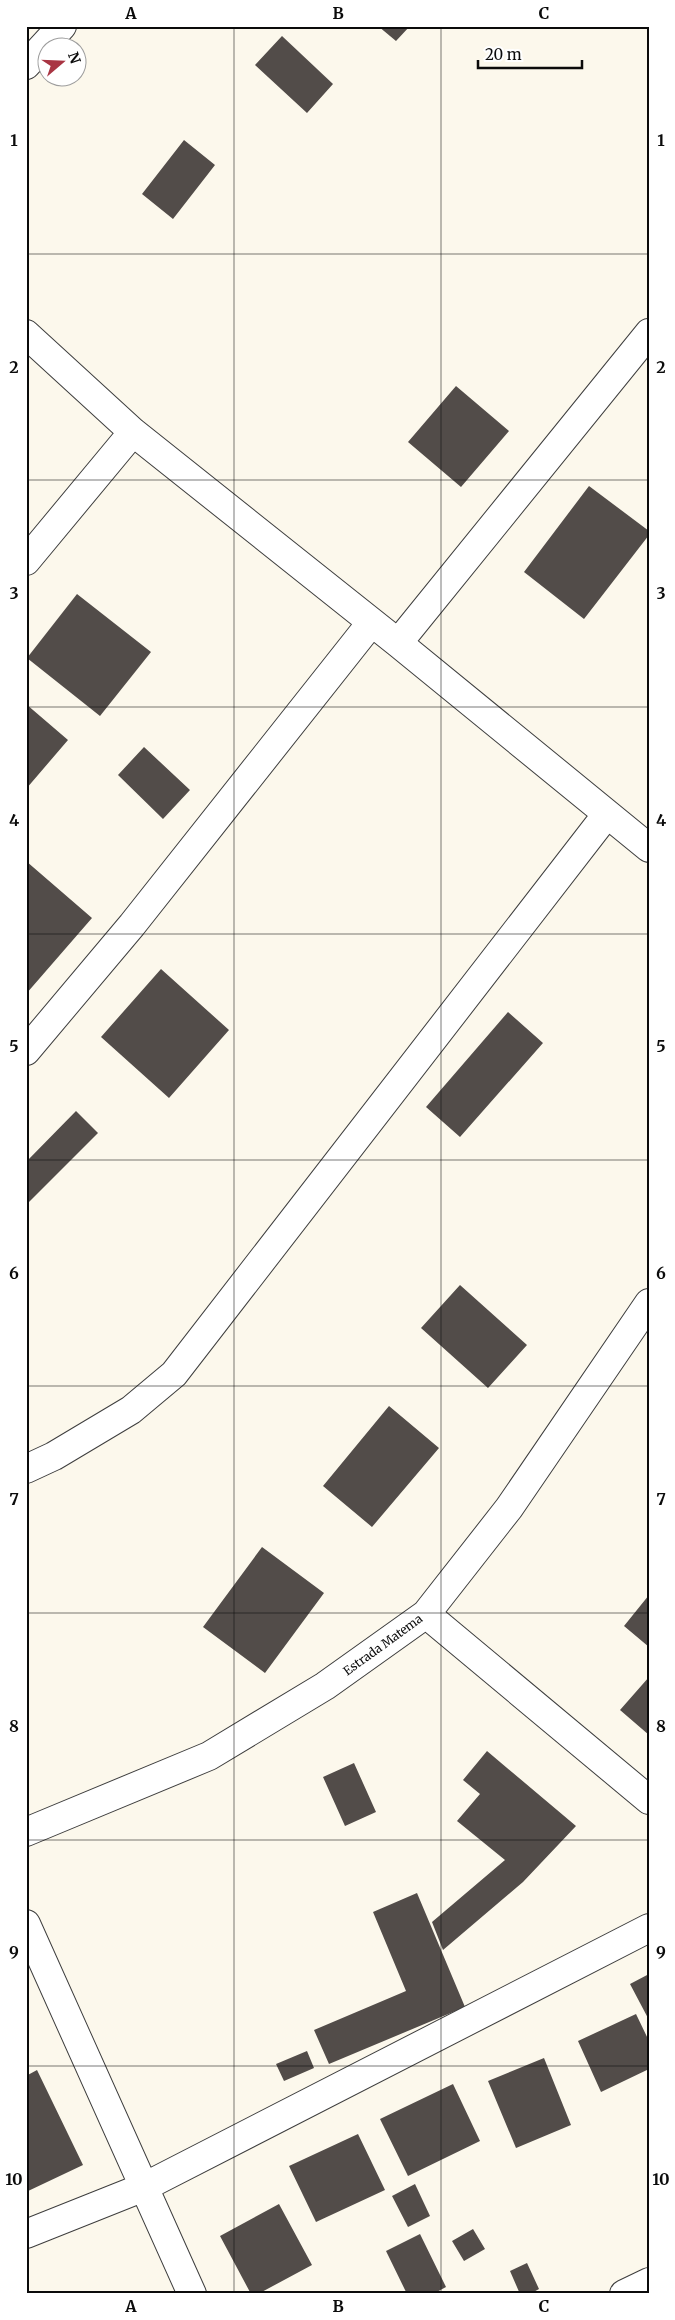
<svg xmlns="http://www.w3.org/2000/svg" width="675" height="2320" font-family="Merriweather,serif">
<rect width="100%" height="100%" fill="#fcf8ec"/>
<!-- building -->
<path fill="#524c49" d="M378 26H410L396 41Z
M282 36 333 84 307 113 255 65Z
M184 140 215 165 173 219 142 194Z
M456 386 509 431 461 487 408 442Z
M589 486 649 531V535L584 619 524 572Z
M77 594 151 652 100 716 27 658Z
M26 704 68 740 26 789Z
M144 747 190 790 163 819 118 775Z
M26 861 92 918 26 994Z
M161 969 229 1030 169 1098 101 1037Z
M508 1012 543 1043 460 1137 426 1107Z
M76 1111 98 1133 26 1205V1162Z
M460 1285 527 1345 488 1388 421 1328Z
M389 1406 439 1448 372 1527 323 1486Z
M262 1547 324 1593 265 1673 203 1627Z
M649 1595V1647L624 1626Z
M649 1677V1735L620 1710Z
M487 1751 576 1826 523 1882 443 1950 432 1922 505 1860 457 1821 480 1794 463 1780Z
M354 1763 376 1812 345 1826 323 1777Z
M417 1893 465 2007 329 2064 314 2030 406 1991 373 1912Z
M649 1974V2020L630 1984Z
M636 2014 649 2041V2069L601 2092 578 2041Z
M307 2051 314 2068 284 2081 276 2064Z
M544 2058 571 2125 516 2148 488 2081Z
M37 2070 83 2165 26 2192V2076Z
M453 2084 480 2141 408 2176 380 2119Z
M358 2134 385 2190 316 2222 289 2166Z
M415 2184 430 2216 408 2227 392 2196Z
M279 2204 312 2265 258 2294H251L220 2236Z
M473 2229 485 2249 464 2261 452 2241Z
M420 2234 446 2287 433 2294H407L386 2251Z
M527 2263 539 2289 530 2294H520L510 2271Z"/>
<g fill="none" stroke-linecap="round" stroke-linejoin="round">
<!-- minor casing -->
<g stroke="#3e3e3e" stroke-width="30">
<path id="minor" d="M26 65 62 26
M26 334 133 432 398 643 649 848
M26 561 133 432
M398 643 649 333
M26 1051 132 925 371 623
M26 1469 54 1456 131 1410 174 1374 607 814
M426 1614 649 1800
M26 1832 209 1756 325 1686 426 1614 509 1508 649 1303
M26 1924 192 2294
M26 2234 144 2187 649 1928
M624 2294 649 2282"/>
</g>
<!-- minor -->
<use href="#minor" stroke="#fff" stroke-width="28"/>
</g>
<!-- grid -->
<path fill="none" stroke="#0b0b0b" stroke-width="1" stroke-opacity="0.55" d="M234 26V2294M441 26V2294M26 254H649M26 480H649M26 707H649M26 934H649M26 1160H649M26 1386H649M26 1613H649M26 1840H649M26 2066H649"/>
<g text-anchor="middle" stroke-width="5" stroke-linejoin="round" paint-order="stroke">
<!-- street labels -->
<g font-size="12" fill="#0b0b0b" stroke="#fff">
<text transform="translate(383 1645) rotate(-36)" y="4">Estrada Matema</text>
</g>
</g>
<!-- border -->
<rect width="675" height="2320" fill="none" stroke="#ffffff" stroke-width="55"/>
<!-- north arrow -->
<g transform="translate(62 62) rotate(71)"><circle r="24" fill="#ffffff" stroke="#9d9d9d"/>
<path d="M0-4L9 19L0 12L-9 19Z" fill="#a93543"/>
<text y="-8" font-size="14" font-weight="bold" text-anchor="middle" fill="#0b0b0b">N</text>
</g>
<!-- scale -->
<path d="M478 60v8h104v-8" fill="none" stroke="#0b0b0b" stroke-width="2.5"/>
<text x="485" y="60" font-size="15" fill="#0b0b0b" stroke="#ffffff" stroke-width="4" paint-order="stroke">20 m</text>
<rect x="28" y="28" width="620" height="2264" fill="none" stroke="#0b0b0b" stroke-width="2"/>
<g font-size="16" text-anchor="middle" font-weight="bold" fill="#0b0b0b">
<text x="131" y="19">A</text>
<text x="338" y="19">B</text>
<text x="544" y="19">C</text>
<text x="14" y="146">1</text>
<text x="661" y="146">1</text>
<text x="14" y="373">2</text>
<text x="661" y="373">2</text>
<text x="14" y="599">3</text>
<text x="661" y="599">3</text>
<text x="14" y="826">4</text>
<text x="661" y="826">4</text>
<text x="14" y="1052">5</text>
<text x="661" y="1052">5</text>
<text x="14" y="1279">6</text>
<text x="661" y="1279">6</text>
<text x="14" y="1505">7</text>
<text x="661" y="1505">7</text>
<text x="14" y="1732">8</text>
<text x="661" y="1732">8</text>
<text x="14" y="1958">9</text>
<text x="661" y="1958">9</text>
<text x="14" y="2185">10</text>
<text x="661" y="2185">10</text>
<text x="131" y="2312">A</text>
<text x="338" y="2312">B</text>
<text x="544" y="2312">C</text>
</g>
</svg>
